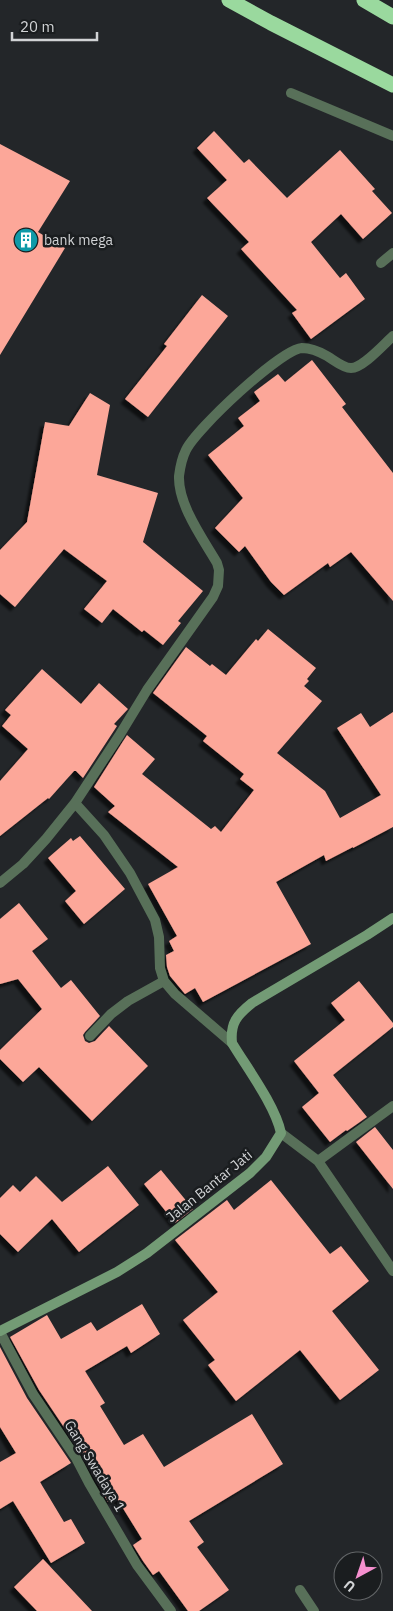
<svg xmlns="http://www.w3.org/2000/svg" width="393" height="1611" font-family="'IBM Plex Sans',sans-serif">
<defs>
<filter id="shadow"><feDropShadow dx="-4.5" dy="4.5" stdDeviation="1" flood-color="#0009"/></filter>
</defs>
<rect width="100%" height="100%" fill="#232629"/>
<!-- building -->
<path fill="#fca799" filter="url(#shadow)" d="M214 131 244 163 249 159 287 198 340 150 375 189 372 191 392 213 363 239 341 214 311 242 340 278 346 273 365 299 311 339 292 313 297 310 241 249 249 242 207 198 227 180 197 148Z
M0 144 70 181 38 232 65 248 0 355Z
M202 295 228 316 148 417 125 399 167 346 164 344Z
M312 360 346 404 342 407 393 473V601L351 552 330 567 328 563 284 595 271 582 245 546 239 552 215 528 243 498 208 455 244 426 238 418 260 401 254 392 278 374 285 382Z
M90 393 110 405 97 475 158 493 143 542 203 591 178 621 181 623 163 645 144 630 142 632 113 609 102 623 84 609 107 581 64 549 15 607 0 594V550L27 522 45 422 69 426Z
M268 629 316 668 307 679 309 681 304 686 322 701 277 753 325 791 340 818 381 795 337 728 361 713 370 727 393 712V827L353 848V847L326 861 324 855 276 882 311 944 203 1002 195 988 185 994 170 976 167 967 166 955 174 951 169 941 177 936 148 884 178 867 108 812 115 806 94 787 127 735 155 759 142 774 211 829 215 826 221 832 254 790 240 779 244 774 203 741 207 736 153 693 186 647 210 666 212 664 226 675 256 639 258 641Z
M42 669 81 704 99 683 128 709 114 724 117 726 83 778 76 771H74L49 799 48 798 0 836V781L28 749 2 726 11 715 5 710Z
M80 836 125 889 84 924 65 901 76 891 48 858 71 838 73 841Z
M19 903 48 939 32 951 61 988 71 980 100 1016 85 1032 83 1035 85 1041 89 1043 95 1041 109 1026 148 1066 92 1121 39 1067 23 1082 0 1059V1050L42 1009 18 979 0 984V919Z
M359 981 393 1023V1027L333 1075 367 1117 347 1131 346 1130 330 1142 302 1107 319 1093 294 1061 345 1020 331 1003Z
M375 1127 393 1150V1189L356 1142Z
M108 1166 139 1205 79 1252 52 1219 18 1252 0 1234V1198L13 1185 20 1192 36 1176 62 1202Z
M161 1170 193 1209 175 1223 144 1184Z
M271 1180 330 1254 341 1246 369 1281 332 1311 379 1370 340 1400 300 1350 236 1401 208 1365 215 1360 183 1320 218 1292 175 1240 227 1200 234 1210Z
M142 1304 160 1334 131 1353 127 1346 85 1371 105 1403 100 1406 124 1445 143 1434 164 1467 252 1414 283 1464 189 1521 204 1542 197 1547 229 1590 199 1611H188L159 1571 153 1575 143 1561 133 1545 142 1539 116 1497 108 1502 82 1454 39 1390 10 1337 47 1315 61 1339 91 1322 97 1331Z
M0 1347 27 1398 71 1463 40 1482 64 1522 71 1519 85 1543 51 1563 13 1501 0 1509V1462L16 1453 0 1427Z
M43 1559 92 1611H37L14 1587Z"/>
<g fill="none" stroke-linecap="round" stroke-linejoin="round">
<!-- street -->
<path stroke="#587059" stroke-width="10" d="M291 93 393 136
M381 263 393 253
M75 803 104 835 130 873 155 920 159 937 160 968 164 981 175 994 232 1043
M0 883 23 864 46 839 75 803 119 736 147 690 213 597 218 586 219 570 217 563C203 539 178 505 179 476 180 468 182 458 186 450 196 429 280 350 302 348 311 348 320 352 327 356 334 360 343 368 351 368 363 368 384 344 393 336
M90 1036 111 1014 128 1001 164 981
M281 1133 318 1161 393 1271
M318 1161 393 1106
M0 1332 33 1394 76 1458 89 1483 137 1565 171 1611
M300 1590 314 1611"/>
<!-- secondary -->
<path stroke="#739b75" stroke-width="10" d="M0 1331 117 1272 147 1253 250 1173 266 1157 281 1133C275 1105 247 1068 232 1043 230 1023 237 1015 252 1003L367 935 393 918"/>
<!-- highway -->
<path stroke="#9ad99e" stroke-width="15" d="M229 0 271 23 393 85
M364 0 393 17"/>
</g>
<!-- icons -->
<defs>
<g id="building-disc" transform="scale(1.25)"><circle r="9.5" fill="#0f9aa8" stroke="#1a1d1f"/><path d="M-4-6H4V6H1V3H-1V6H-4ZM-2.5-4.3h1.7v1.8h-1.7ZM.8-4.3h1.7v1.8H.8ZM-2.5-1h1.7V.8h-1.7ZM.8-1h1.7V.8H.8Z" fill="#fff"/></g>
</defs>
<g fill-rule="evenodd">
<use href="#building-disc" x="26" y="240"/>
</g>
<g text-anchor="middle" stroke-width="5" stroke-linejoin="round" paint-order="stroke">
<!-- poi labels -->
<g font-size="14" fill="#d1d3d5" stroke="#1a1d1f" text-anchor="start">
<text x="44" y="245">bank mega</text>
</g>
<!-- street labels -->
<g font-size="14" fill="#d1d3d5" stroke="#1a1d1f">
<text transform="translate(209 1186) rotate(-39)" y="5">Jalan Bantar Jati</text>
<text transform="translate(95 1466) rotate(59)" y="5">Gang Swadaya 1</text>
</g>
</g>
<!-- north arrow -->
<g transform="translate(358 1576) rotate(220)"><circle r="24" fill="#1a1d1f" stroke="#636668"/>
<path d="M0-4L9 19L0 12L-9 19Z" fill="#f690cf"/>
<text y="-8" font-size="14" font-weight="bold" text-anchor="middle" fill="#d1d3d5">U</text>
</g>
<!-- scale -->
<path d="M12 32v8h85v-8" fill="none" stroke="#d1d3d5" stroke-width="2.5"/>
<text x="20" y="32" font-size="15" fill="#d1d3d5" stroke="#1a1d1f" stroke-width="4" paint-order="stroke">20 m</text>
</svg>
